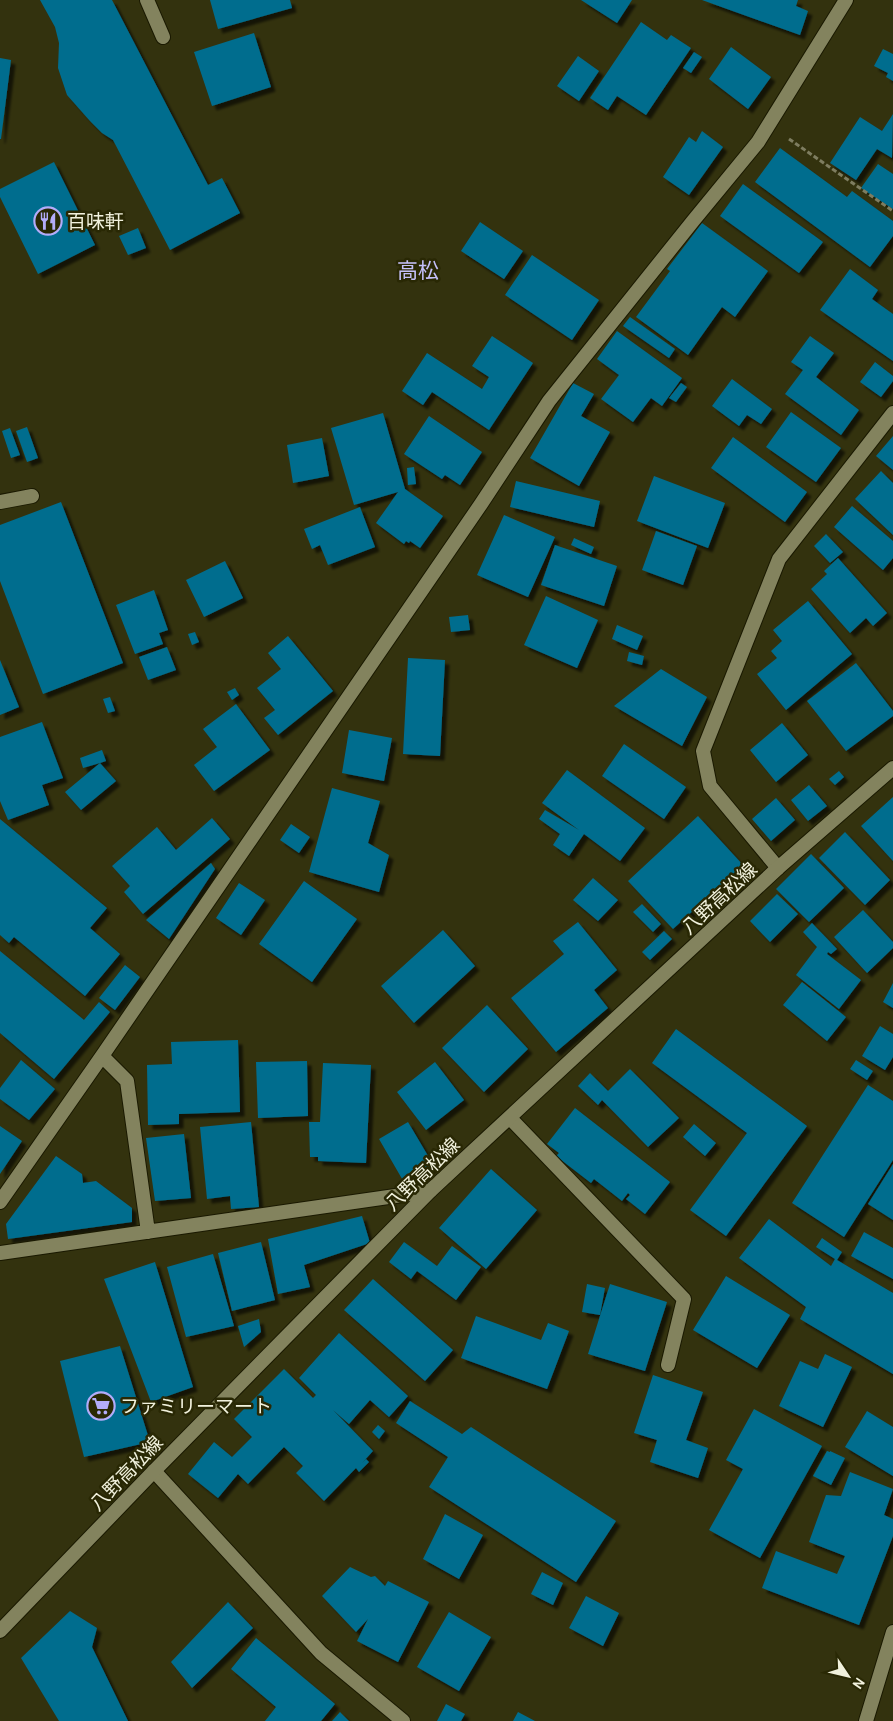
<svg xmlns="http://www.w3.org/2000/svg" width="893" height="1721" font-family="Cabin,'Noto Sans JP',sans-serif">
<defs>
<filter id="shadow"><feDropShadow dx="4.5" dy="4.5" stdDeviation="1" flood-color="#0009"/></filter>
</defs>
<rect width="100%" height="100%" fill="#33320e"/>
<!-- building -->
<path fill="#006d8e" filter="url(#shadow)" d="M40 0H112L208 185 222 178 240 213 170 250 113 140 102 133 90 121 67 95 58 68 59 43 55 27Z
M210 0H290L292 8 218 29Z
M581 0H632L617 23Z
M702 0H798L796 6 808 11 800 35Z
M641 22 667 40 671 35 691 48 646 115 617 96 608 110 590 98Z
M254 33 271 87 212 106 194 52Z
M731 47 771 77 748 109 709 79Z
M883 49 893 54V81L886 77 888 73 874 66Z
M694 52 702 57 691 73 683 68Z
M578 56 599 71 579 101 557 86Z
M0 58 11 60 1 139H0Z
M893 114 892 158 877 149 856 180 830 163 860 117 882 131Z
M702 131 723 147 689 195 663 177 689 137 696 142Z
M780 148 847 197 852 191 893 221V236L870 267 755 182Z
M54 162 95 245 38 274 0 197V189Z
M878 164 893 174V209L861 188Z
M743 184 823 242 799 273 720 216Z
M480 222 523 251 504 279 461 251Z
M702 223 768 271 735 317 722 307 688 355 636 317 670 271 667 269Z
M138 228 146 248 128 255 119 236Z
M532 255 599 300 572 340 505 295Z
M850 269 878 290 872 299 893 314V361L820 310Z
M630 317 675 349 669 358 623 326Z
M617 331 682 378 662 406 651 398 633 422 601 399 619 375 597 359Z
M492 336 533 363 489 430 432 392 423 405 402 391 427 353 482 389 489 377 472 366Z
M810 336 834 353 816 377 859 410 841 435 785 394 803 370 791 362Z
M875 362 893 376V381L881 397 860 382Z
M732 379 772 409 761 424 747 415 739 426 712 406Z
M573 383 594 394 581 416 610 432 579 486 530 458Z
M681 383 687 387 676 402 669 398Z
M791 412 841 448 816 482 766 447Z
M383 413 405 489 443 516 420 548 410 541 409 543 406 541 404 544 376 523 398 492 354 505 331 428Z
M429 416 482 452 460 485 445 475 442 479 404 454Z
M27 427 38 458 27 462 16 431Z
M10 428 20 455 11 458 2 431Z
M893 436V470L876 456Z
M733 437 807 492 785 522 711 468Z
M322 438 329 476 293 483 287 445Z
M414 467 416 484 408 485 407 468Z
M881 471 893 483V535L855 499Z
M654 476 725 503 708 548 637 521Z
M516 481 600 501 594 527 510 507Z
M61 502 123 663 43 694 0 581V525Z
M852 506 893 541V558L883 570 834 527Z
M360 507 375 547 328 565 320 545 312 549 304 529Z
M504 515 555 537 528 597 477 575Z
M656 531 697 546 683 585 642 570Z
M826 534 843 552 830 563 814 546Z
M574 538 594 547 591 554 571 545Z
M555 545 617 566 604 606 541 585Z
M838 558 887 613 873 626 866 618 850 633 811 589 827 574 824 571Z
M225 561 243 598 204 617 186 580Z
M154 590 168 630 159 633 163 644 135 654 116 605Z
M546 596 598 620 577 668 524 645Z
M808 601 852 654 786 710 757 674 777 658 771 651 782 641 773 630Z
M468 615 470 630 451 632 449 617Z
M617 625 643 636 637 650 612 639Z
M195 632 199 642 192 645 188 634Z
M288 636 333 691 278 735 264 718 275 710 257 688 281 669 268 653Z
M167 647 176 670 148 680 139 657Z
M629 652 644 656 642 665 627 661Z
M408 658 445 660 440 756 403 754Z
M0 660 19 707 0 715Z
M856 663 893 711V716L846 751 807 701Z
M661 669 707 697 682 746 614 706Z
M235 688 239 695 232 700 227 692Z
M110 697 115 711 108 713 103 699Z
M236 704 270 750 214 791 194 765 217 747 203 729Z
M42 722 63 778 42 785 49 805 8 820 0 801V737Z
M782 723 808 755 776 782 750 750Z
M349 730 392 738 384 781 342 773Z
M624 744 686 787 664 819 602 776Z
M102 750 106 761 100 763 116 781 81 810 65 792 100 763 83 768 80 758Z
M567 770 645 828 620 861 584 834 569 856 553 845 560 834 539 819 545 810 579 830 542 803Z
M839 771 844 777 835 785 829 779Z
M809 785 827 806 808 821 791 800Z
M332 788 380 801 368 843 389 855 379 892 309 872Z
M893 797V861L861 826Z
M776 798 795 820 771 841 752 819Z
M698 816 743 865 673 929 628 881Z
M212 818 230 839 143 914 124 892 130 886 112 866 157 827 176 850Z
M0 819 107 908 90 928 120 954 85 996 14 937 9 943 0 935Z
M291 824 310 837 299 853 280 840Z
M845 832 890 880 865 905 819 858Z
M811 854 844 888 809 922 776 889Z
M211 863 215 869 169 939 146 920Z
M593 878 618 900 598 921 573 900Z
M304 881 357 919 312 982 259 944Z
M239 883 265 900 241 935 216 918Z
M777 894 798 914 770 942 750 921Z
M642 904 661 924 653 932 633 912Z
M863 910 893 942V948L867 973 834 937Z
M578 922 617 970 594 990 608 1008 556 1052 511 998 564 954 553 941Z
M812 923 837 949 831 954 828 952 827 954 861 980 839 1009 796 975 817 947 803 932Z
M443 930 475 966 414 1023 381 986Z
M664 931 672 939 650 960 642 952Z
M0 951 84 1020 99 1002 110 1012 54 1079 0 1033Z
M125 965 140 977 115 1010 99 998Z
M802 982 846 1017 827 1041 783 1005Z
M893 983V1008L883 1002Z
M487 1005 528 1049 484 1092 442 1048Z
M880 1026 893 1034V1057L885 1070 862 1056Z
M676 1029 807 1126 726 1236 690 1210 747 1133 652 1063Z
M238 1040 240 1112 179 1114V1124L148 1125 147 1065 172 1064 171 1042Z
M21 1060 55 1089 29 1120 0 1099V1088Z
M856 1060 873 1071 867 1080 850 1069Z
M307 1061 308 1116 258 1118 256 1062Z
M435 1062 464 1100 426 1130 397 1092Z
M323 1063 371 1065 366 1163 318 1161V1157H310L309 1122H320Z
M630 1069 679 1118 648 1147 602 1100 598 1105 578 1086 590 1073 608 1091Z
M868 1085 893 1101V1160L844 1237 792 1203Z
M575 1108 670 1182 645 1214 626 1199 630 1195 628 1193 622 1201 594 1179 591 1183 556 1156 559 1153 547 1144Z
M251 1122 259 1207 231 1209 230 1196 207 1199 200 1127Z
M408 1122 434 1166 405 1184 379 1139Z
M694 1124 716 1143 705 1156 683 1137Z
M0 1126 22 1141 0 1174Z
M184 1134 191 1198 155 1201 146 1138Z
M56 1156 82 1174 83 1183 96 1181 132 1208V1222L8 1239 6 1224Z
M893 1164V1220L868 1204Z
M491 1169 537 1210 486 1269 439 1228Z
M362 1216 370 1243 304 1265 310 1287 278 1294 268 1239Z
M769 1219 831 1266 835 1259 816 1247 822 1238 842 1252 837 1260 893 1293V1374L800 1319 806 1307 739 1258Z
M864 1232 893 1248V1279L851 1256Z
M261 1242 275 1300 232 1311 218 1253Z
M404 1242 437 1266 452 1246 481 1267 456 1300 417 1271 411 1279 389 1262Z
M213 1254 234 1326 186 1337 167 1267Z
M155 1262 193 1387 151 1402 104 1279Z
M726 1276 790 1315 757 1368 693 1330Z
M373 1279 453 1350 425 1381 344 1310Z
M587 1284 605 1288 600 1315 582 1312Z
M610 1284 667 1302 645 1371 588 1354Z
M476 1316 541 1340 548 1323 569 1331 547 1389 461 1358Z
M259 1319 261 1332 244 1347 238 1326Z
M339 1333 408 1396 389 1417 370 1400 349 1424 333 1410 373 1451 362 1463 366 1459 369 1462 359 1472 356 1468 324 1501 296 1473 303 1466 284 1447 248 1484 238 1474 218 1498 188 1474 214 1442 232 1457 252 1437 234 1419 284 1369 313 1398 316 1395 299 1378Z
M120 1346 150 1442 84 1457 60 1361Z
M825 1354 852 1367 823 1427 779 1406 800 1361 818 1369Z
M653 1375 703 1392 686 1440 708 1448 698 1478 650 1462 657 1440 634 1433Z
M410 1401 462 1434 471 1427 616 1521 576 1582 429 1487 448 1457 396 1423Z
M754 1409 822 1446 760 1558 709 1530 743 1469 726 1460Z
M867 1411 893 1427V1476L845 1447Z
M378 1425 385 1431 379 1439 372 1432Z
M827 1451 830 1452V1451L845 1458 831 1485 813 1476Z
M850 1472 893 1489 884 1515 893 1519V1536L859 1625 762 1588 776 1551 837 1574 845 1556 809 1542 826 1495 841 1496Z
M445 1514 483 1535 459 1579 423 1559Z
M350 1567 371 1577 375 1576 385 1586 388 1581 429 1602 398 1662 357 1641 368 1619 356 1632 322 1596Z
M542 1572 563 1583 553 1605 531 1594Z
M586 1596 619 1613 603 1646 569 1628Z
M228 1602 253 1628 192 1688 171 1662Z
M70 1611 97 1628 92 1647 128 1721H59L21 1658Z
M449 1612 491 1637 459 1691 417 1667Z
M256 1638 335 1704 321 1721H265L276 1707 231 1669Z
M446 1704 465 1714 461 1721H437Z
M340 1712 349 1721H332Z
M518 1712 535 1721H513Z"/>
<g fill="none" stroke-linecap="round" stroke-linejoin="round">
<!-- service casing -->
<g stroke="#1a1901" stroke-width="16">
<path id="service" d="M147 0 163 37
M0 502 32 496"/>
</g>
<!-- minor casing -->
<g stroke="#1a1901" stroke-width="16">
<path id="minor" d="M778 868 710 786 703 751 779 559 893 413
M102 1056 127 1081 148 1232
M510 1118 684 1299 668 1365
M0 1202 102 1056 481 504 549 401 693 221 758 142 846 0
M0 1253 430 1191
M154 1471 321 1653 403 1721
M866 1721 893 1632"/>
</g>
<!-- secondary casing -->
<g stroke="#1a1901" stroke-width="16">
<path id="secondary" d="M0 1631 154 1471 430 1191 778 868 893 768"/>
</g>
<!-- path -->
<path stroke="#7e7d60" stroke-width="3" stroke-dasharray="5 2.5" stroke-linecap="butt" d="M789 139 893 211"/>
<!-- service -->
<use href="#service" stroke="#83835e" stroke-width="14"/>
<!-- minor -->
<use href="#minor" stroke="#83835e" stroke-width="14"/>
<!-- secondary -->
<use href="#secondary" stroke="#83835e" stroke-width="14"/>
</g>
<!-- icons -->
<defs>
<g id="restaurant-ring" transform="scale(1.4375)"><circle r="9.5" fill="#292804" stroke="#b3acf9" stroke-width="1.5"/><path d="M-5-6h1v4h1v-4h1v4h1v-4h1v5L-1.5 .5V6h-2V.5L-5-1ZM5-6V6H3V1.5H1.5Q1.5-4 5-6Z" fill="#b3acf9"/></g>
<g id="supermarket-ring" transform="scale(1.4375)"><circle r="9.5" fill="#292804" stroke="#b3acf9" stroke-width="1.5"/><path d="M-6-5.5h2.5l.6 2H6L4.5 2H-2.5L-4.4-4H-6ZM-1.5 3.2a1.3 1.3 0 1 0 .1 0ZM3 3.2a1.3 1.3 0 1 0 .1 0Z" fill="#b3acf9"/></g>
</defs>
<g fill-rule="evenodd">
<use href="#restaurant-ring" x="48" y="221"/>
<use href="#supermarket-ring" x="101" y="1406"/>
</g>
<g text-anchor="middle" stroke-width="5" stroke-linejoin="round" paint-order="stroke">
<!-- poi labels -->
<g font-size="19" fill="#f1f1dd" stroke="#292804" text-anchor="start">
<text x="67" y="228">百味軒</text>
<text x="120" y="1413">ファミリーマート</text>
</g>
<!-- street labels -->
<g font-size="19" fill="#f1f1dd" stroke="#292804">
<text transform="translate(719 898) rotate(-43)" y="7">八野高松線</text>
<text transform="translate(422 1174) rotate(-44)" y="7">八野高松線</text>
<text transform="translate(126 1473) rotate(-46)" y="7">八野高松線</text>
</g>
<!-- quarter labels -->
<g font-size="21" fill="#c4c0f9" stroke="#292804">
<text x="418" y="278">高松</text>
</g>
</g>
<!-- north arrow -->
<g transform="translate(848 1676) rotate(125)" stroke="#292804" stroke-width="4" paint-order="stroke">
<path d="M0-4L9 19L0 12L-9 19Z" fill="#f1f1dd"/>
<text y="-8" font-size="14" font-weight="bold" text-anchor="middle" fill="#f1f1dd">N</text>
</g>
</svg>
